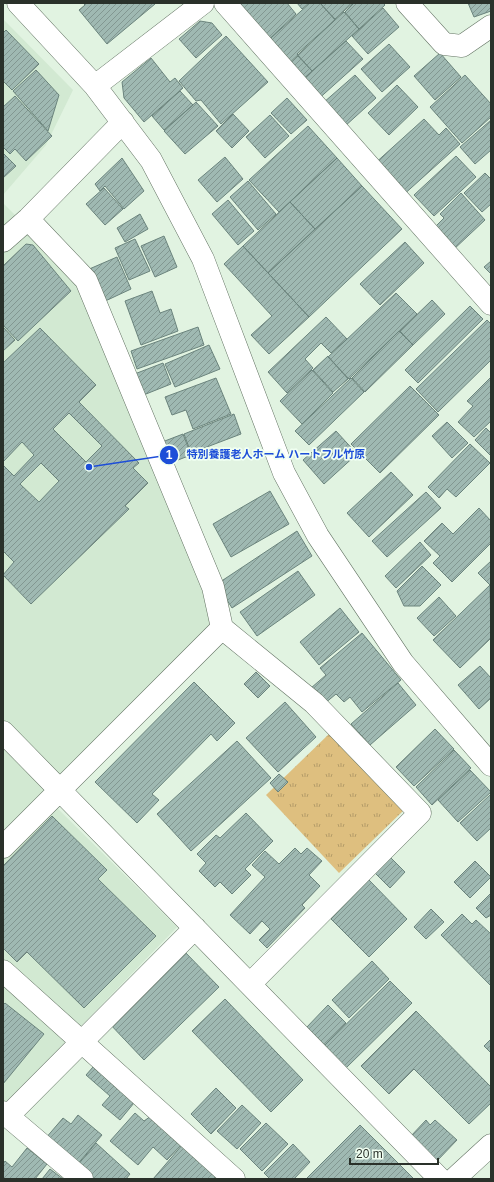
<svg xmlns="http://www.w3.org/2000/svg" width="494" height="1182" font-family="Helvetica,'Noto Sans JP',sans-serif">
<defs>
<pattern id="grass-tufts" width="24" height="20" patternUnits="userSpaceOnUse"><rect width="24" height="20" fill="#debf7f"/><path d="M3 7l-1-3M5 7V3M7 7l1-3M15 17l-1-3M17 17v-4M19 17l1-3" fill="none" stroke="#b49c68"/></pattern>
<pattern id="building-hatch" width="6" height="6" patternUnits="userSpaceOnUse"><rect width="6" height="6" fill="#9fb9b2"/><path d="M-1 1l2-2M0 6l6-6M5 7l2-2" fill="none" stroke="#829791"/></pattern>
</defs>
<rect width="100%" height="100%" fill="#e1f3e1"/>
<!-- built -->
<path fill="#d2e9d2" d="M3 19 73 90 46 145 3 195Z
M3 203 79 279 218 618 43 794 177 927 3 1106Z"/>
<!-- grass -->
<path fill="url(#grass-tufts)" d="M329 734 405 809 339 873 266 795Z"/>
<!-- building -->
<path fill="url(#building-hatch)" stroke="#6b847d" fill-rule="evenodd" d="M83 3H155V4L107 44 79 10 85 5Z
M239 3H287L296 14 263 45Z
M297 3H309L302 9Z
M310 3H320L335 20 284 68 263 45Z
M320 3H353L335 19Z
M354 3H383L385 5 359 29 345 12Z
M468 3H491V11L474 17Z
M383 8 399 27 368 54 352 36Z
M344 12 359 29 312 71 297 54Z
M200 21 212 23 222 35 196 58 179 39Z
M6 30 39 64 12 90 3 81V33Z
M226 36 268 82 221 124 201 100 196 101 179 81Z
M346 41 363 59 315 102 298 84Z
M389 44 410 67 382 92 361 69Z
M440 53 461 77 435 100 414 76Z
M298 56 312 71 298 84 284 69Z
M151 58 170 82 175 78 183 88 144 122 124 98 122 82Z
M36 70 59 95 48 131 13 91Z
M355 75 376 98 344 127 323 103Z
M465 75 491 104V117L462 143 430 107Z
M397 85 418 107 389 135 368 113Z
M180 91 193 105 164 130 152 116Z
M15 96 52 136 26 161 15 149 10 154 3 147V107Z
M287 98 307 120 291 134 271 113Z
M196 102 218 126 185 154 164 131Z
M233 114 249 131 232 148 216 131Z
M270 115 289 136 265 158 246 137Z
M424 119 439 135 446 128 460 144 401 197 372 166Z
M491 120V150L475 164 460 147Z
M308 126 337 158 279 212 249 180Z
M3 153 16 166 3 178Z
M456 156 476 177 434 216 414 195Z
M225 157 243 179 217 202 198 180Z
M122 158 144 191 124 209 105 186 100 191 95 184Z
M337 158 362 186 315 229 290 202Z
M485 173 491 179V204L482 212 464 193Z
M248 181 276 214 258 230 230 197Z
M362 186 402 229 309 317 268 273Z
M104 188 123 209 105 225 86 204Z
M461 193 485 220 452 251 432 230 444 218 440 214Z
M228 200 254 231 238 245 212 214Z
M290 202 315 229 268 273 243 246Z
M140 214 148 229 125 242 117 228Z
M164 236 177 267 155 277 141 246Z
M135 239 150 271 129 280 115 248Z
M405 242 424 263 380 305 360 284Z
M26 244 33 245 71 291 18 341 3 325V266Z
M243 246 309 317 269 354 251 335 272 316 224 264Z
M117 257 131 289 101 303 87 270Z
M491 261V274L484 267Z
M152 291 160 313 171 309 178 331 141 345 125 301Z
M396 293 417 314 349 379 328 357Z
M432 300 445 314 413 345 400 331Z
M470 306 483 319 418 383 405 370Z
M326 317 347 339 331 353 321 343 305 359 313 368 287 393 268 372Z
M487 320 491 324V360L438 412 416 389Z
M3 327 15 340 3 351Z
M198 327 204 345 137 369 131 351Z
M40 328 96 385 79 402 139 463 133 468 148 483 125 506 129 509 31 604 3 575 14 562 3 551V465L14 476 34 455 22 442 3 462V363ZM69 413 102 446 86 462 53 429ZM41 463 59 481 39 502 20 484Z
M399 331 413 345 365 392 352 378Z
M209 345 220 369 175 387 165 364Z
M328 356 348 379 333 392 313 370Z
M163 363 171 384 141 396 132 375Z
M312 370 333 393 302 424 280 401Z
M491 377V421L474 437 458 422 473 406 467 401Z
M216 378 231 414 193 429 186 410 172 415 165 397Z
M351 378 364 392 309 445 295 431Z
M410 386 439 415 380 473 351 444Z
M234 414 241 434 191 453 184 434Z
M447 422 468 443 452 458 432 436Z
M486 428 491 433V456L475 440Z
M336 431 357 454 324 484 303 460Z
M183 434 191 455 165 465 157 444Z
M470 444 490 463 456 497 447 489 439 498 428 487Z
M391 472 413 495 369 537 347 513Z
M270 491 289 524 231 557 213 524Z
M426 492 441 508 387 557 372 541Z
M479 508 491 521V543L452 582 433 563 440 556 424 541 442 523 453 534Z
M297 531 312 556 232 608 217 584Z
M420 542 431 555 396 588 385 576Z
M491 561V586L478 573Z
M422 566 441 585 420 606H404L397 591Z
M298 571 315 595 257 636 240 612Z
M490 585 491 638 460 668 433 640Z
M439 597 456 616 434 636 417 618Z
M340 608 359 632 319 665 300 642Z
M362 633 401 680 362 712 350 697 344 702 336 694 324 704 311 688 326 675 320 668Z
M480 666 491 678V698L479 709 458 685Z
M256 672 270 686 258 698 244 684Z
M194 682 235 723 217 741 211 734 152 794 159 800 137 823 95 782Z
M398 683 416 705 370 745 351 724Z
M285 702 316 737 278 772 246 738Z
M435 729 454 749 414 786 396 767Z
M237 741 271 778 191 851 157 814Z
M454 750 471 768 432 805 416 787Z
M470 770 491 792 458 822 438 800Z
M279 774 288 782 278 792 270 783Z
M491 794V828L477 841 460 823Z
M246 813 273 841 245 869 251 875 232 894 220 882 215 887 199 871 206 863 197 854 216 835 220 838Z
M52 816 107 870 98 879 156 936 84 1008 27 952 17 962 3 948V866Z
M295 848 301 854 307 848 322 861 309 875 320 886 302 905 305 908 267 948 259 940 270 929 262 921 250 934 230 915 265 877 252 865 265 851 279 864Z
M389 856 405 872 390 888 374 872Z
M475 861 491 877 470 898 454 882Z
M369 880 407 919 369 957 331 919Z
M491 893V915L486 918 476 908Z
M431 909 444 922 426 939 414 927Z
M462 914 472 924 476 920 491 934V986L441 935Z
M183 950 219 987 144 1060 108 1022Z
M372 961 389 979 349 1018 332 1000Z
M390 981 412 1003 346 1068 324 1046Z
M225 999 303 1080 271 1112 192 1031Z
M5 1003 44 1034 3 1084V1005Z
M328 1005 346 1023 324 1046 306 1028Z
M416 1011 491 1087V1103L469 1124 414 1069 389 1094 361 1066Z
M491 1039V1053L484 1046Z
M93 1067 134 1103 120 1120 102 1105 110 1096 86 1075Z
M216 1088 236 1108 211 1134 191 1114Z
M242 1105 261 1123 237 1149 217 1131Z
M135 1113 144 1121 151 1116 183 1143 167 1160 153 1147 138 1165 110 1141Z
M78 1115 102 1135 76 1166 45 1139 63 1118 71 1124Z
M426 1120 430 1125 435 1120 457 1140 436 1162 410 1137Z
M266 1123 288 1144 262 1171 240 1149Z
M360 1125 414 1179H306Z
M96 1143 130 1174 126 1179H93L77 1166Z
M183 1144 218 1174 214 1179H153Z
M293 1144 310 1162 294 1179H270L264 1173Z
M27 1148 47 1164 35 1179H3V1164L5 1161 12 1167Z
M50 1169 63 1179H42Z"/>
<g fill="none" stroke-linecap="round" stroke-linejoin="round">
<!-- minor casing -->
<g stroke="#637363" stroke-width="23">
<path id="minor" d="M18 3 95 86 151 160 203 259 284 473 318 536 403 663 491 765
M225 3 491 304
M407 3 444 44 462 46 491 26
M95 86 203 3
M28 219 86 280 213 587 222 628 314 703 420 813 250 984
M3 241 28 219 123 122
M3 732 440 1179
M3 847 222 628
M3 971 234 1179
M3 1112 82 1179
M8 1116 195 928
M454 1179 491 1145"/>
</g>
<!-- minor -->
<use href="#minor" stroke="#fff" stroke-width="22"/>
</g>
<!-- callouts -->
<path fill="none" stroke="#1d4ed8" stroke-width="1.5" d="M89 467L169 455"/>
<g fill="#1d4ed8" stroke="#f0fff1" stroke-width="1.5">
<circle cx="89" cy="467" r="4"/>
<circle cx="169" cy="455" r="10"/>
</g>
<g font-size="12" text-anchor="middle" font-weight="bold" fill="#fff">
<text x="169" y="459">1</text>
</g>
<g font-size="11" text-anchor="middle" font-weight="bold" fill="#1d4ed8" stroke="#f0fff1" stroke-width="3.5" stroke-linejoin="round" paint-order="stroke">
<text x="276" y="458">特別養護老人ホーム ハートフル竹原</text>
</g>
<!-- border -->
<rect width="494" height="1182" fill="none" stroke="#2a312a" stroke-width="8"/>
<!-- scale -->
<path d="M350 1158v6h88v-6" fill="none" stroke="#2a312a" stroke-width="2"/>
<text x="356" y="1158" font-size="12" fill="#2a312a" stroke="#f0fff1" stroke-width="3" paint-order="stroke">20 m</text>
</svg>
